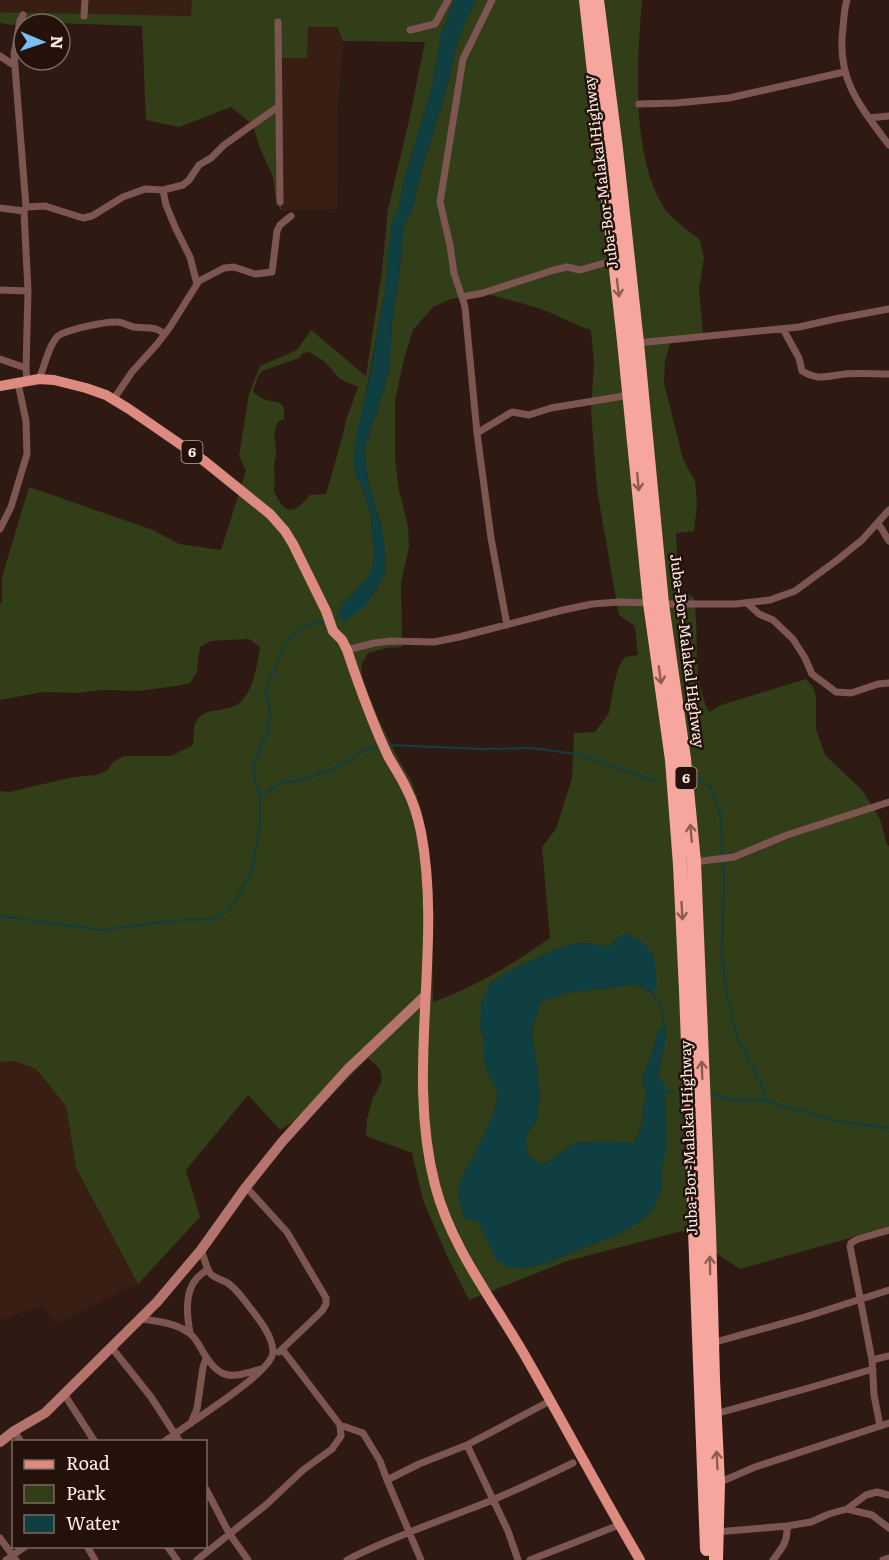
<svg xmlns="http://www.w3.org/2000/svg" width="889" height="1560" font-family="Literata,serif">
<rect width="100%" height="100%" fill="#2e1a12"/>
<!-- built -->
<path fill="#391f13" d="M0 0H192L191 16 0 12Z
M307 27H337L343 41 337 125 338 209 281 211 279 58Z
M14 1061 36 1069 66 1106 76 1168 138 1284 56 1324 43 1305 0 1320V1062Z"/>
<!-- green -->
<path fill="#323e18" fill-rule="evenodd" d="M192 0H455L449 12 441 36 431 91 405 176 399 207 393 219 385 290 363 408 356 476 363 489 371 514 374 562 371 574 349 598 373 595 385 572 386 560 381 525 369 486 364 450 385 386 390 364 392 322 399 275 404 224 412 212 420 175 449 80 456 46 466 20 476 0H642C637 60 631 148 661 203 669 218 687 229 700 240L704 258 699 289 703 334 671 340 665 361 664 383 683 459 695 481 697 504 694 531 676 533 677 558 681 590 694 598C700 635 691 678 709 712L721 705 806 679 813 687 816 697V729L825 755 862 790 880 819 887 845 889 846V1227L740 1269 682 1231 567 1261 469 1300 448 1258 423 1200 412 1153 366 1136 367 1119 373 1098 382 1081 380 1069 368 1058 326 1101 280 1130 248 1095 186 1170 200 1217 138 1284 76 1168 66 1106 36 1069 14 1061 0 1062V791L9 792 74 777 96 775 107 771 113 762 124 756H171L193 745C194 738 193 727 196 722 204 706 225 713 238 704 254 692 257 665 260 647L249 639 211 641 200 647 198 659 197 672 190 683 176 686 138 691 102 690 78 693 43 692 0 700V603L2 602V577L29 487 153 530 179 544 221 550 246 471 239 456 249 394 260 366 297 350 311 330 366 376 382 271 388 209 408 125 425 42 343 41 337 27H308L307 58H279L281 211 276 200 273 177 260 148 253 125 231 107 179 127 146 120 142 26 54 23 13 25 0 23V12L191 16ZM487 294C509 300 531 305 551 313 565 319 577 326 591 330L594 364 591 410 597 490 619 615 635 626 638 655 625 657 619 666 614 684 609 713 595 732 574 733 572 778 556 829 542 847 550 938C515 963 473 988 433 1002L432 948 428 861 422 811 411 780 400 762 380 722 365 686 361 671 362 663 368 653 386 648 402 647 401 582 409 547 408 526 399 490 395 459V401L404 359 413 330 433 307 451 299ZM309 352 324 361 340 379 358 387 346 420 343 435 326 494 310 495C300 507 288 519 278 499 277 497 275 493 274 491 274 488 275 485 275 481 275 477 274 472 274 467 274 462 276 458 276 453 276 441 271 432 279 421L284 419V408L280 403 263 399 253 392 258 376 262 371 299 358 303 353ZM625 933 642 942 652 993 635 985 566 993 541 1002 532 1027 540 1095 537 1120 526 1135C527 1153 526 1159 545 1164L578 1141C596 1144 615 1142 634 1143L641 1128 646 1092 642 1078 654 1048 658 1030 661 1061 658 1077 662 1169V1190L621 1233 549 1262 526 1268 486 1238 478 1221 462 1175 473 1158 495 1110 498 1091 489 1076 484 1059V1043L480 1026 490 983 511 970 557 949 574 943 594 944 609 947 617 938Z"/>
<!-- water -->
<path fill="#103f42" d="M455 0H476L466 20 456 46 449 80 420 175 412 212 404 224 399 275 392 322 390 364 385 386 364 450 369 486 383 534 386 560 385 572 381 581 365 606 344 623 338 610 370 574 374 562 371 514 363 489 356 476 354 459 356 436 369 380 385 290 390 230 393 219 399 207 405 176 431 91 441 36 449 12Z
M625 933 642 942 652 952 656 969 657 984 653 993 635 985 566 993 541 1002 532 1027 540 1095 537 1120 526 1135C527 1153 526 1159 545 1164L578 1141 588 1143 599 1141 634 1143 641 1128 646 1092 642 1078 654 1048 658 1029 666 1027 665 1043 658 1076 665 1085 667 1143 662 1169V1190L653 1210 639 1223 621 1233 549 1262 526 1268H510L496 1260 478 1221 464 1219 458 1196 462 1175 473 1158 495 1110 498 1091 489 1076 484 1059V1043L480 1026 481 1001 490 983 511 970 557 949 574 943 594 944 609 947 617 938Z"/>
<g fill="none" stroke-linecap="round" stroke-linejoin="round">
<!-- stream -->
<path stroke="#103f42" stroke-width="2" d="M332 619 343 615
M387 745 483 749 531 748 577 754 614 766 658 782
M696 779 711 786 720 812 724 877 722 959 726 989 738 1040 758 1078 767 1101
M261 797 279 784 310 778 342 764 362 752 378 747
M0 916 100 930 189 919 212 920 228 911 239 894 252 870 260 825V797L254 776V762L268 731 270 716 269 702 265 693 284 645 303 627 326 621
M653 993C661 1005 664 1015 664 1029
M664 1090 674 1093
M710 1093 731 1100 767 1101 832 1120 889 1128"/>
<!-- street -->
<path stroke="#7e5651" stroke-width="7" d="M847 0C844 9 844 18 843 28 836 79 860 106 889 145
M23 15 20 21 14 54 26 207 24 211 28 291 26 368 27 382
M84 16 85 0
M278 22 280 202
M410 30 435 24 448 0
M0 56 15 66
M639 104 676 103 729 98 844 72
M869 118 889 116
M163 190 166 205 176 229 190 257 197 284
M26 207 45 206 83 218 92 216 123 197 145 189 163 190 183 185 189 180 199 165 211 158 224 145 238 135 279 106
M0 208 24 211
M0 290 28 291
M462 297 454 273 450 245 440 202 463 59 492 0
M783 329 799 358 802 371C819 381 827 376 845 374 859 373 874 374 889 374
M637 343 799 327 835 319 889 309
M0 359 26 368
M39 379C44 368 49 344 58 336 66 330 106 321 117 322 123 322 128 326 134 327 148 329 153 325 165 334
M113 400 132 372 158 343 170 327 199 281 224 268 234 267 255 274 272 272 277 231 280 225 291 216
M477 433 465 307 462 297 483 293 554 270 567 267 580 270 615 260
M880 520 878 523 889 541
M0 529 11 507 27 454 26 421 18 383
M747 603 759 614 773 620 793 639 805 658 812 674 836 692 851 693 878 684 889 683
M662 604H735L770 600 795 591 836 561 862 540 889 510
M507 625 491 538 477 433 512 412 529 415 551 408 630 395
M347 650 374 643 391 641 434 642 459 637 563 610 592 604 619 602 651 603
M694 862 734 857 787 835 889 802
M246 1187 287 1232 326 1298V1304L322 1311 279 1352
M141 1319C157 1321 176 1323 189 1333 196 1338 199 1345 203 1352 220 1381 231 1378 261 1369
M190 1333C187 1316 184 1292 197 1278 200 1275 204 1272 208 1269
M712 1343 805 1317 889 1290
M112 1348 151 1397 180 1442
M872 1360 889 1356
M64 1394 95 1442
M715 1414 812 1387 873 1369
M191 1423 197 1409 203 1367 206 1358
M340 1425 363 1433 380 1461 387 1480
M880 1426 874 1395 872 1360 850 1246 851 1243 858 1239 889 1230
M14 1431 21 1442
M164 1442C183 1426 273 1373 273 1352 273 1334 255 1315 245 1301 240 1295 235 1288 229 1284 223 1279 214 1279 209 1272 206 1266 204 1257 201 1250
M467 1445 508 1531 518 1560
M718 1483 755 1467 889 1423
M206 1489 229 1533 248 1560
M847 1509 872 1515 889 1528
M716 1532 787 1526 811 1522 829 1514 847 1509 866 1495 877 1492 888 1495
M0 1538 16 1560
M87 1546 95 1560
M167 1546 177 1560
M6 1560 26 1546
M197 1560 267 1504 303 1470 332 1449 341 1436 340 1425 282 1349
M347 1560C385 1540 426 1526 467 1510 503 1497 538 1480 573 1463
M421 1560 387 1480 419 1464 467 1445 550 1401
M530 1560 619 1525
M773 1560C782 1548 788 1542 787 1526
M883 1560 889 1558"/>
<!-- secondary -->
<path stroke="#b4736c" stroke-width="10" d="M0 1442 14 1431 45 1413 157 1302 201 1250 246 1187 282 1142 347 1070 425 996"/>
<!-- primary -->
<path stroke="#dd8a81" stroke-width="10" d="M0 386 39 379 54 380 86 388 106 395 129 409 203 460 270 514 285 531 293 544 326 611 333 631 342 640 347 650C359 686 372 722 388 756 394 767 402 778 407 790 414 803 418 818 421 832 443 949 405 1069 435 1185 451 1247 492 1299 524 1354 563 1422 600 1492 640 1560"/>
<!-- highway -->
<path stroke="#f7a69d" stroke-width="14" d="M586 0 624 341 650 603 672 760 680 865 686 991 707 1549
M597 0 616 149 637 343 662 604 684 759 694 862 709 1231 713 1379 718 1483 716 1560"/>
</g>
<!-- one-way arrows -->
<defs><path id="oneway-shaft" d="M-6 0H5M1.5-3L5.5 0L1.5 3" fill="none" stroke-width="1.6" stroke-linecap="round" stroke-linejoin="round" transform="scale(1.5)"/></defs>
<g stroke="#8e5c53">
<use href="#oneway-shaft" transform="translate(618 288) rotate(83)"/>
<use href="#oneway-shaft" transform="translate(638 482) rotate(85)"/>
<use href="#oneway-shaft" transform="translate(660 675) rotate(82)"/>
<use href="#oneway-shaft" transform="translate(691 833) rotate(-95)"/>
<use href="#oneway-shaft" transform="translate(682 911) rotate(87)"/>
<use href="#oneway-shaft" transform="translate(702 1070) rotate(-92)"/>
<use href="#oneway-shaft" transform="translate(710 1265) rotate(-91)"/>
<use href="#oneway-shaft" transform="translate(717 1460) rotate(-93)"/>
</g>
<g text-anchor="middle" stroke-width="5" stroke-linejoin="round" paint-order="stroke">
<!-- shield labels -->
<g fill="#241109" stroke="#bcaca5" stroke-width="1.5">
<rect x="181.5" y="441" width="21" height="22" rx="4.5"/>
<rect x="675.5" y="767" width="21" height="22" rx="4.5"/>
</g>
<g font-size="14" font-weight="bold" fill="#fdeee8">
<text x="192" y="457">6</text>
<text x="686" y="783">6</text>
</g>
<!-- street labels -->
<g font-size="15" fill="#fdeee8" stroke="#241109">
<text transform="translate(601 172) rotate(-97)" y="5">Juba-Bor-Malakal Highway</text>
<text transform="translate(687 651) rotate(83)" y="5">Juba-Bor-Malakal Highway</text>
<text transform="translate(689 1138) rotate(-92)" y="5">Juba-Bor-Malakal Highway</text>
</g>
</g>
<!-- legend -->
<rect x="12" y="1440" width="195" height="108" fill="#241109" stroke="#7b6962" stroke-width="1.5"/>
<rect x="24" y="1460" width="30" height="9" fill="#dd8a81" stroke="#7b6962" stroke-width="1.5"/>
<text x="66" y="1470" font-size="18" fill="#fdeee8">Road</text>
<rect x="24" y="1485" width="30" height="18" fill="#323e18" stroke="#7b6962" stroke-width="1.5"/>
<text x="66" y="1500" font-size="18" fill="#fdeee8">Park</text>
<rect x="24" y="1515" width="30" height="18" fill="#103f42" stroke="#7b6962" stroke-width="1.5"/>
<text x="66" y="1530" font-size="18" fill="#fdeee8">Water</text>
<!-- north arrow -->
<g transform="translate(42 42) rotate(92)"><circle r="28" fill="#241109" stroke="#7b6962" stroke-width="1.5"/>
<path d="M0-4.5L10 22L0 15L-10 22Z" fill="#7abef8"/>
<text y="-9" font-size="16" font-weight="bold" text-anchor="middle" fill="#fdeee8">N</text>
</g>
</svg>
